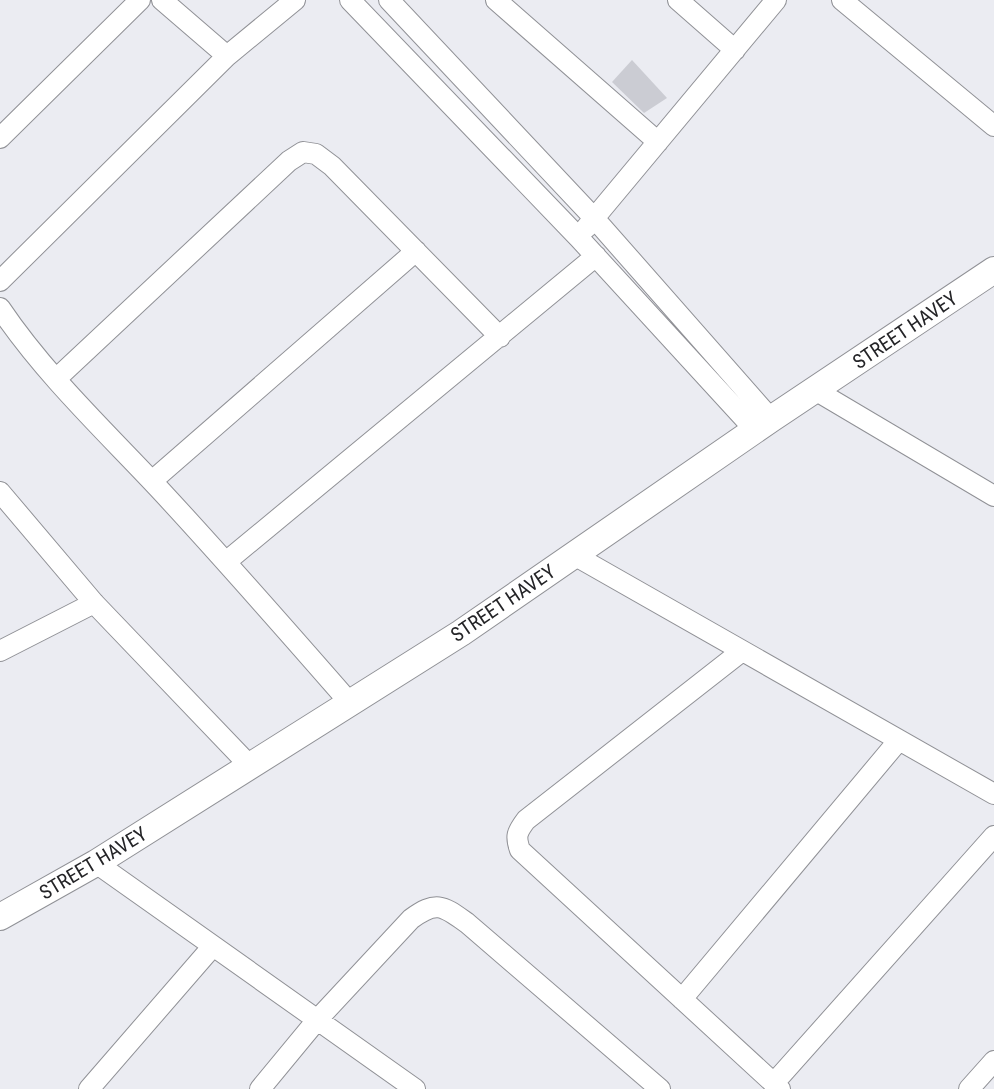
<svg xmlns="http://www.w3.org/2000/svg" width="994" height="1089" font-family="'Roboto Condensed',sans-serif">
<rect width="100%" height="100%" fill="#ebecf2"/>
<!-- building -->
<path fill="#cbccd3" d="M632 60 667 98 644 113 612 82Z"/>
<g fill="none" stroke-linecap="round" stroke-linejoin="round">
<!-- minor casing -->
<g stroke="#909196" stroke-width="22">
<path id="minor" d="M162 0 227 56
M350 0 578 237 755 430
M389 0 594 218 771 419
M496 0 658 142
M678 0 735 50
M842 0 994 126
M0 138 140 0
M586 228 776 0
M0 281 227 56 295 0
M0 308C45 375 107 433 162 492 226 561 288 632 350 703
M56 379 289 161 303 152 316 154 332 166 500 337
M815 390 994 496
M152 481 416 251
M0 492 94 603 250 766
M574 555 994 794
M227 561 596 256
M0 651 94 603
M742 651 526 820C517 832 515 836 520 850L780 1089
M96 863 415 1089
M682 999 899 740
M774 1083 994 836
M89 1089 213 946
M260 1089 317 1020 411 919C437 900 443 906 467 923L660 1089
M969 1089 994 1061"/>
</g>
<!-- tertiary casing -->
<g stroke="#909196" stroke-width="28">
<path id="tertiary" d="M0 917 96 863 461 633 771 419 994 270"/>
</g>
<!-- minor -->
<use href="#minor" stroke="#fff" stroke-width="20"/>
<!-- tertiary -->
<use href="#tertiary" stroke="#fff" stroke-width="26"/>
</g>
<g text-anchor="middle" stroke-width="4.5" stroke-linejoin="round" paint-order="stroke">
<!-- street labels -->
<g font-size="20" fill="#242427" stroke="#fff">
<text transform="translate(905 330) rotate(-34)" y="7">STREET HAVEY</text>
<text transform="translate(503 603) rotate(-34)" y="7">STREET HAVEY</text>
<text transform="translate(93 863) rotate(-31)" y="7">STREET HAVEY</text>
</g>
</g>
</svg>
